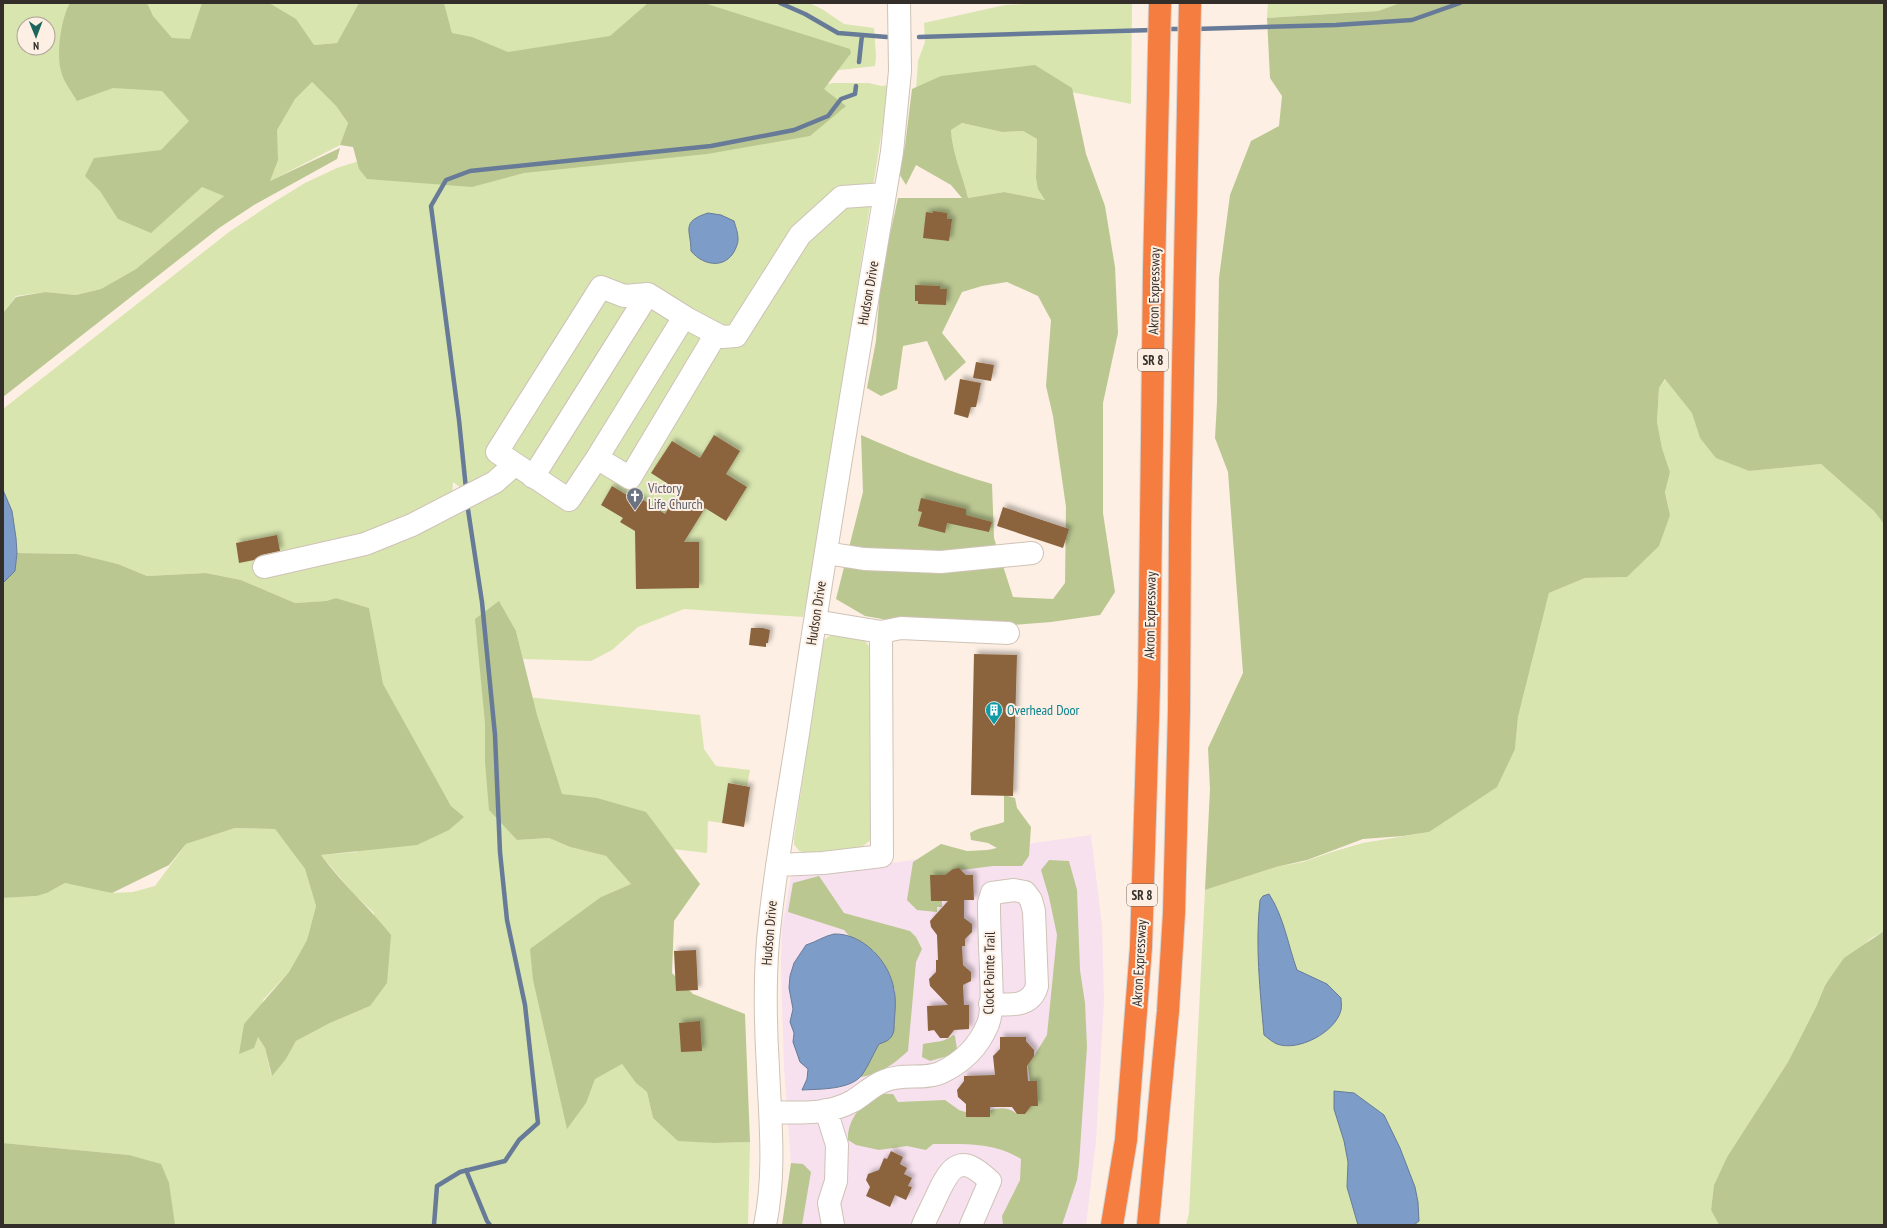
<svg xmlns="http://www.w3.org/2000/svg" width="1887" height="1228" font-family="'PT Sans Narrow',sans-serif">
<defs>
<filter id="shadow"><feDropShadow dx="3.5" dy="-3.5" stdDeviation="2" flood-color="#0004"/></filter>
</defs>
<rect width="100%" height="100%" fill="#fdefe3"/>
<!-- commercial -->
<path fill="#f7e1ee" d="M1091 835 1102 925 1104 1000 1096 1141 1086 1225H782L791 1163 784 1069 781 967 782 927 791 877Z"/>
<!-- green -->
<path fill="#d8e5af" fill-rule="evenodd" d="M3 3H359L337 43 314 45 312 82 336 106 348 123 340 145 247 193 224 196 136 269 101 289 76 295 45 292 16 296 3 313ZM24 24H48V48H24Z
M444 3H809L822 9 844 24 874 28 876 56 875 66 814 73 439 68 452 33Z
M1050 3H1132L1131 104 1071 92 915 104 918 61 925 42 924 23 1005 5Z
M1268 3H1400L1378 11 1267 18Z
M834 83H869L881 86 889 85 811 580 803 617 684 609 638 627 612 650 591 661 523 659 516 631 485 723V762L517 840 549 838 570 847 606 856 631 884 601 897 622 1064 636 1083 647 1092 653 1118 678 1140 714 1143 750 1142 748 1225H175L172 1219 129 1155 3 1143V898L37 896 47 893 65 883 88 886 112 893 133 892 155 886 186 844 235 828 275 829 305 869 316 906 307 940 289 972 263 1000 258 1037 265 1048 271 1075 286 1059 296 1041 330 1023 370 1006 374 913 354 894 321 855 356 852 451 806 382 684 369 608 336 598 326 601 295 603 241 580 206 573 147 576 118 564 77 554 17 553 12 511 3 490V409L229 232 274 202 305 183 337 168 393 150ZM453 482 476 499 451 512Z
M962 123 1002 132 1023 131 1037 139 1036 178 1046 200 1004 192 968 198C963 176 952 153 951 130Z
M1666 379 1693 413 1700 438 1736 466 1749 471 1821 464 1874 511 1884 524V931L1870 939 1825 984 1816 1007 1788 1062 1727 1157 1714 1185 1711 1210 1719 1225H1186L1189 1213 1205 890 1276 867 1303 862 1332 852 1363 843 1429 832 1515 749 1518 717 1549 593 1585 578 1627 577 1670 515 1665 491 1670 472 1662 448 1657 422 1659 388Z
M833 634 861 635 873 652 872 839 855 852 813 854 799 851 794 844V839L822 646 825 639Z
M527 697 700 715 704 749 716 766 750 770 747 786 728 783 722 823 708 821 707 853 664 848 527 807Z"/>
<!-- forest -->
<path fill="#bac791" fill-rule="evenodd" d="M70 3H147L153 16 172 38 190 39 202 3H269L296 19 314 45 337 43 359 3H444L452 33 472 37 508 52 610 36 648 3H704L850 49 851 53 824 89 846 106 810 136 707 154 524 173 472 187 367 179 359 169 353 147 340 145 348 123 336 106 312 82 295 99 277 130 278 160 270 181 340 148 337 159 254 205 219 228 3 397V313L16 297 45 292 76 295 101 289 136 269 224 196 202 187 151 233 118 219 100 191 85 176 94 158 161 150 189 121 162 91 113 88 77 101C72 92 63 81 61 71 56 54 61 18 70 3Z
M1400 3H1884V524L1874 511 1821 464 1749 471 1716 458 1700 438 1692 413 1665 379 1659 388 1657 422 1662 448 1670 472 1665 492 1670 515 1659 546 1627 577 1585 578 1549 593 1518 717 1515 749 1497 787 1429 832 1403 836 1363 839 1307 860 1276 867 1205 890 1210 789 1208 748 1243 673 1228 472 1215 438 1217 402 1219 278 1230 195 1251 141 1279 126 1282 96 1270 78 1267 18 1378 11Z
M1035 65 1072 88 1086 154 1105 206 1115 267 1118 333 1103 403V513L1115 592 1100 615 1051 622 945 630 865 616 836 599 863 492 861 435C904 454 947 471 992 484L994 538 1013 597 1053 599 1065 583 1066 507 1053 416 1046 386 1051 320 1038 296 1007 282 982 286 962 292 942 333 966 362 945 381 927 341 903 346 897 389 881 396 867 388 876 341 881 275 898 198H962L951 185 916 165 906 185 898 172 905 146 912 89 941 76ZM962 123 1002 132 1023 131 1037 139 1036 178 1038 189 1045 200 1004 192 968 198C963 176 952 153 951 130Z
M17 553 77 554 118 564 147 576 206 573 241 580 295 603 326 601 336 598 369 608 383 684 451 806 464 817 449 830 417 845 321 855C342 884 369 907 391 935L387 983 370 1006 330 1023 296 1041 286 1059 272 1076 265 1048 258 1037 254 1048 239 1054 244 1024 289 972 307 940 316 906 305 869 275 829 235 828 186 844 169 865 112 893 65 883 47 893 37 896 3 898V583L15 571Z
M499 601 516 631 537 715 562 794 597 798 646 812 700 884 674 921 672 973 693 994 745 1014 750 1142 714 1143 678 1141 653 1118 647 1092 636 1083 622 1064 595 1079 586 1103 567 1129 533 980 530 949 601 897 631 884 606 856 570 847 549 838 517 840 489 810 485 762V723L475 619Z
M1004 795 1015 798 1017 808 1031 827 1029 856 1022 866H993L961 870 953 869 948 875H930L942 901V907H937V912L917 910 907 900 913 862 941 844 967 851 988 850 997 848 988 843 971 840 970 833C981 826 992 827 1004 822Z
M1049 860 1069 861 1077 890 1080 970 1085 1003 1087 1047 1079 1164 1077 1180 1062 1225H1003L1002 1216 1020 1180 1021 1159C995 1142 963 1144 933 1144L926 1150 907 1146 879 1150 856 1145 848 1140C847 1121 861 1103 877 1095 882 1093 888 1094 893 1094L898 1102 945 1100 959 1110 978 1116C990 1109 1005 1104 1017 1114L1037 1089V1081H1030L1027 1061 1034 1056 1047 1035 1057 935 1049 897 1041 870Z
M819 876 844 913 910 931 916 937 922 949 916 962 908 1051C895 1063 878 1076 859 1077L879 1044 892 1036 895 1005V990L874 951 850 937 844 930 788 912 793 883Z
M1884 931V1225H1719L1711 1210 1714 1185 1727 1157 1788 1062 1816 1007 1825 985 1844 958Z
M953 1035 955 1036 957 1049 951 1055 930 1061 922 1057 923 1044C932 1042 947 1042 953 1035Z
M3 1143 129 1155 161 1164 169 1183 175 1225H3Z
M791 1163 803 1164 811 1172 802 1225H782Z"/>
<!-- water -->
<path fill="#7d9cc7" stroke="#677b98" d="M708 213 721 215 734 221C736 228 740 238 737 245 729 270 704 267 691 251 691 230 680 222 708 213Z
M3 490 12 511 16 538 17 553 15 571 3 583Z
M1269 894C1284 917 1288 945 1297 970L1327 984 1341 998C1341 1001 1342 1007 1341 1010 1336 1032 1298 1052 1277 1044 1272 1042 1268 1038 1264 1035 1260 990 1255 945 1260 900L1263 896Z
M834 934C863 933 890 962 894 990 897 1003 894 1016 894 1030 892 1039 888 1041 879 1044 873 1054 869 1065 862 1075 850 1090 820 1089 802 1090L807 1079 808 1069 800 1062 793 1042 794 1033 790 1022 793 1009 789 988 790 976 794 963 806 945C816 942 824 936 834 934Z
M1334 1091 1354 1093 1384 1115 1400 1148 1415 1187 1418 1202 1419 1221 1414 1225H1358L1347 1187 1348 1162 1344 1141 1334 1109Z"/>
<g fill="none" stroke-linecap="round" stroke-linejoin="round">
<!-- stream -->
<path stroke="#677b98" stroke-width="4.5" d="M780 3 805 14 838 33 887 37
M1165 29H1183
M1195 29 1336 25 1412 20 1460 3
M919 37 1153 30
M859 62 862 35
M466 489 459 420 431 206 446 180 470 171 711 146 794 130 828 116 841 99 855 94 856 86
M466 1170 487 1221 490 1225
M434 1225 437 1186 460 1172 505 1161 519 1140 538 1123 525 1005 507 920 500 852 495 735 482 602 467 503"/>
</g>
<!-- building -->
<path fill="#8b643e" filter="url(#shadow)" d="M933 211 947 213V219H952L949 241 923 238 926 212 933 213Z
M915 285 940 286V289H947L946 305 918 304V301H915Z
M976 362 994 365 991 381 973 378Z
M960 379 981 383 976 407H971L968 418 954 414Z
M714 435 740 451 726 474 747 487 726 521 705 508 684 542H699V588L636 589 635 531 620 522 623 518 601 505 612 486 635 500 637 496 665 514 679 491 651 473 672 441 700 458Z
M921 498 966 509V515L992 522 989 532 947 523 945 533 918 526 922 512 918 511Z
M1003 507 1069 529 1063 548 997 526Z
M277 535 280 551 261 555 254 560 239 563 236 543Z
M751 628H763L770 630 768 643H766V647L749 645Z
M974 654 1017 655 1013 796 971 795Z
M728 783 750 787 744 827 722 823Z
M959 868 966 875H973L974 900H964V918L972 924V932L965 939V946H962L963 965 971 972V981L963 985 964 1005H969V1029L954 1030 948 1038H940L934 1030 928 1031 927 1006 948 1005 930 986 929 979 936 972V960H938L937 935 931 927 930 921 948 901H931L930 875H945L953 869Z
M696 950 698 990 676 991 674 951Z
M700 1021 702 1051 681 1052 679 1023Z
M1000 1037H1026V1041L1034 1050V1056L1027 1066 1028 1081H1037L1038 1106H1031L1025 1114H1017L1012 1107H990V1117H966V1104L958 1097 957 1090 964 1081V1076L995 1075 993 1056 1000 1049Z
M891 1151 903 1157 900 1164 907 1168 904 1174 912 1178 908 1186 912 1187 906 1200 895 1195 890 1207 866 1196 870 1187 866 1180 868 1174 879 1170 884 1158 887 1159Z"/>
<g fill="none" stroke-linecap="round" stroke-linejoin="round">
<!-- minor casing -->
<g stroke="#cfc2b6" stroke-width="24">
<path id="minor" d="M716 334 630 478 597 458 569 500 497 452 601 287 624 296 648 294 688 319 722 337 736 336 800 235 842 197 885 194
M597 458 684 317
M533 477 648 294
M826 553 864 559 941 562 1032 553
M264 567 365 544 412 525 495 482 514 465
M881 632 901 628 1008 633
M777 865 823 863 882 856 881 632 815 621
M826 1110 837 1145 836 1181 829 1203 833 1225
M770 1112C799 1113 828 1115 853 1101 863 1095 873 1085 884 1081 902 1073 924 1080 940 1073 962 1063 979 1046 988 1024 994 1008 991 986 991 969 990 947 989 925 989 903L992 893 1014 890 1025 892 1031 900 1034 911 1037 986C1031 1008 1009 1005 990 1004
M765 1225C776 1173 770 1120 768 1068 765 1019 764 969 770 921 777 856 789 792 799 727 827 535 860 343 892 152L900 71 899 3
M923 1225C928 1214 934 1202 939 1191 954 1160 964 1157 990 1181L971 1225"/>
</g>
<!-- highway casing -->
<g stroke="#d6d5d4" stroke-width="24">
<path id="highway" d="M1112 1225 1126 1140 1141 947 1149 686 1154 271 1160 3
M1148 1225 1168 1011 1174 913 1179 711 1180 525 1190 3"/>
</g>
<!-- minor -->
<use href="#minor" stroke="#fff" stroke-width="22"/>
<!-- highway -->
<use href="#highway" stroke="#f47d3f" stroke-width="22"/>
</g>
<!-- icons -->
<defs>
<g id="church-pin" transform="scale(0.9)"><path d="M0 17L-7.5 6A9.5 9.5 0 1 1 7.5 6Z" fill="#6b7280" stroke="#fdefe3"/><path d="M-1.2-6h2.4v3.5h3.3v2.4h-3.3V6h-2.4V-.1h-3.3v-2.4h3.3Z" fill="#fff"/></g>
<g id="building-pin" transform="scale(0.9)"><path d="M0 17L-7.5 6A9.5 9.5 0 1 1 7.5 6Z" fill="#0f9aa8" stroke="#fdefe3"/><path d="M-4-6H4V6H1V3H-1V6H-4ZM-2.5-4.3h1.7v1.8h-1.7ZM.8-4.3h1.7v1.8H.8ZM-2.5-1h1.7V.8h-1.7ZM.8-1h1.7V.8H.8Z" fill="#fff"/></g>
</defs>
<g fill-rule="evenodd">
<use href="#church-pin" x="635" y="496"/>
<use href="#building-pin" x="994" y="710"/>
</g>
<g text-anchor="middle" stroke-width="4" stroke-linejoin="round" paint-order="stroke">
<!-- shield labels -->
<g fill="#fdefe3" stroke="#706861" stroke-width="1">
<rect x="1138" y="349" width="30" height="22" rx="3"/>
<rect x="1127" y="884" width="30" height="22" rx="3"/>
</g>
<g font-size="13" font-weight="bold" fill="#332e29">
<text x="1153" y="365">SR 8</text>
<text x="1142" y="900">SR 8</text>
</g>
<!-- street labels -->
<g font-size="14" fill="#332e29" stroke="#fdefe3">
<text transform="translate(1154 291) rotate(-89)" y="5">Akron Expressway</text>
<text transform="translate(868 293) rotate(-80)" y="5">Hudson Drive</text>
<text transform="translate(816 613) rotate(-81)" y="5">Hudson Drive</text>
<text transform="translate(1150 615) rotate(-89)" y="5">Akron Expressway</text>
<text transform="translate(769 933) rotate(-85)" y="5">Hudson Drive</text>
<text transform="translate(1139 963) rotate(-87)" y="5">Akron Expressway</text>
<text transform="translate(989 973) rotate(-89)" y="5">Clock Pointe Trail</text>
</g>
<!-- worship labels -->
<g font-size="14" fill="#5b616d" stroke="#fdefe3" text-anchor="start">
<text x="648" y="493">Victory<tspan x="648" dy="16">Life Church</tspan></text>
</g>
<!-- culture labels -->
<g font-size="14" fill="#0d838f" stroke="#fdefe3" text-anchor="start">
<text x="1007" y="715">Overhead Door</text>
</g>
</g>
<!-- border -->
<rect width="1887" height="1228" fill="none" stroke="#332e29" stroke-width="8"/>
<!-- north arrow -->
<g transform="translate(36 36) rotate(179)"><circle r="19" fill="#fdefe3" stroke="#aca299"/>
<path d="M0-3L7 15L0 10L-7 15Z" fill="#1c655c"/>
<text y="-6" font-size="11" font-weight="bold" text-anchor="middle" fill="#332e29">N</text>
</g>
</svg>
